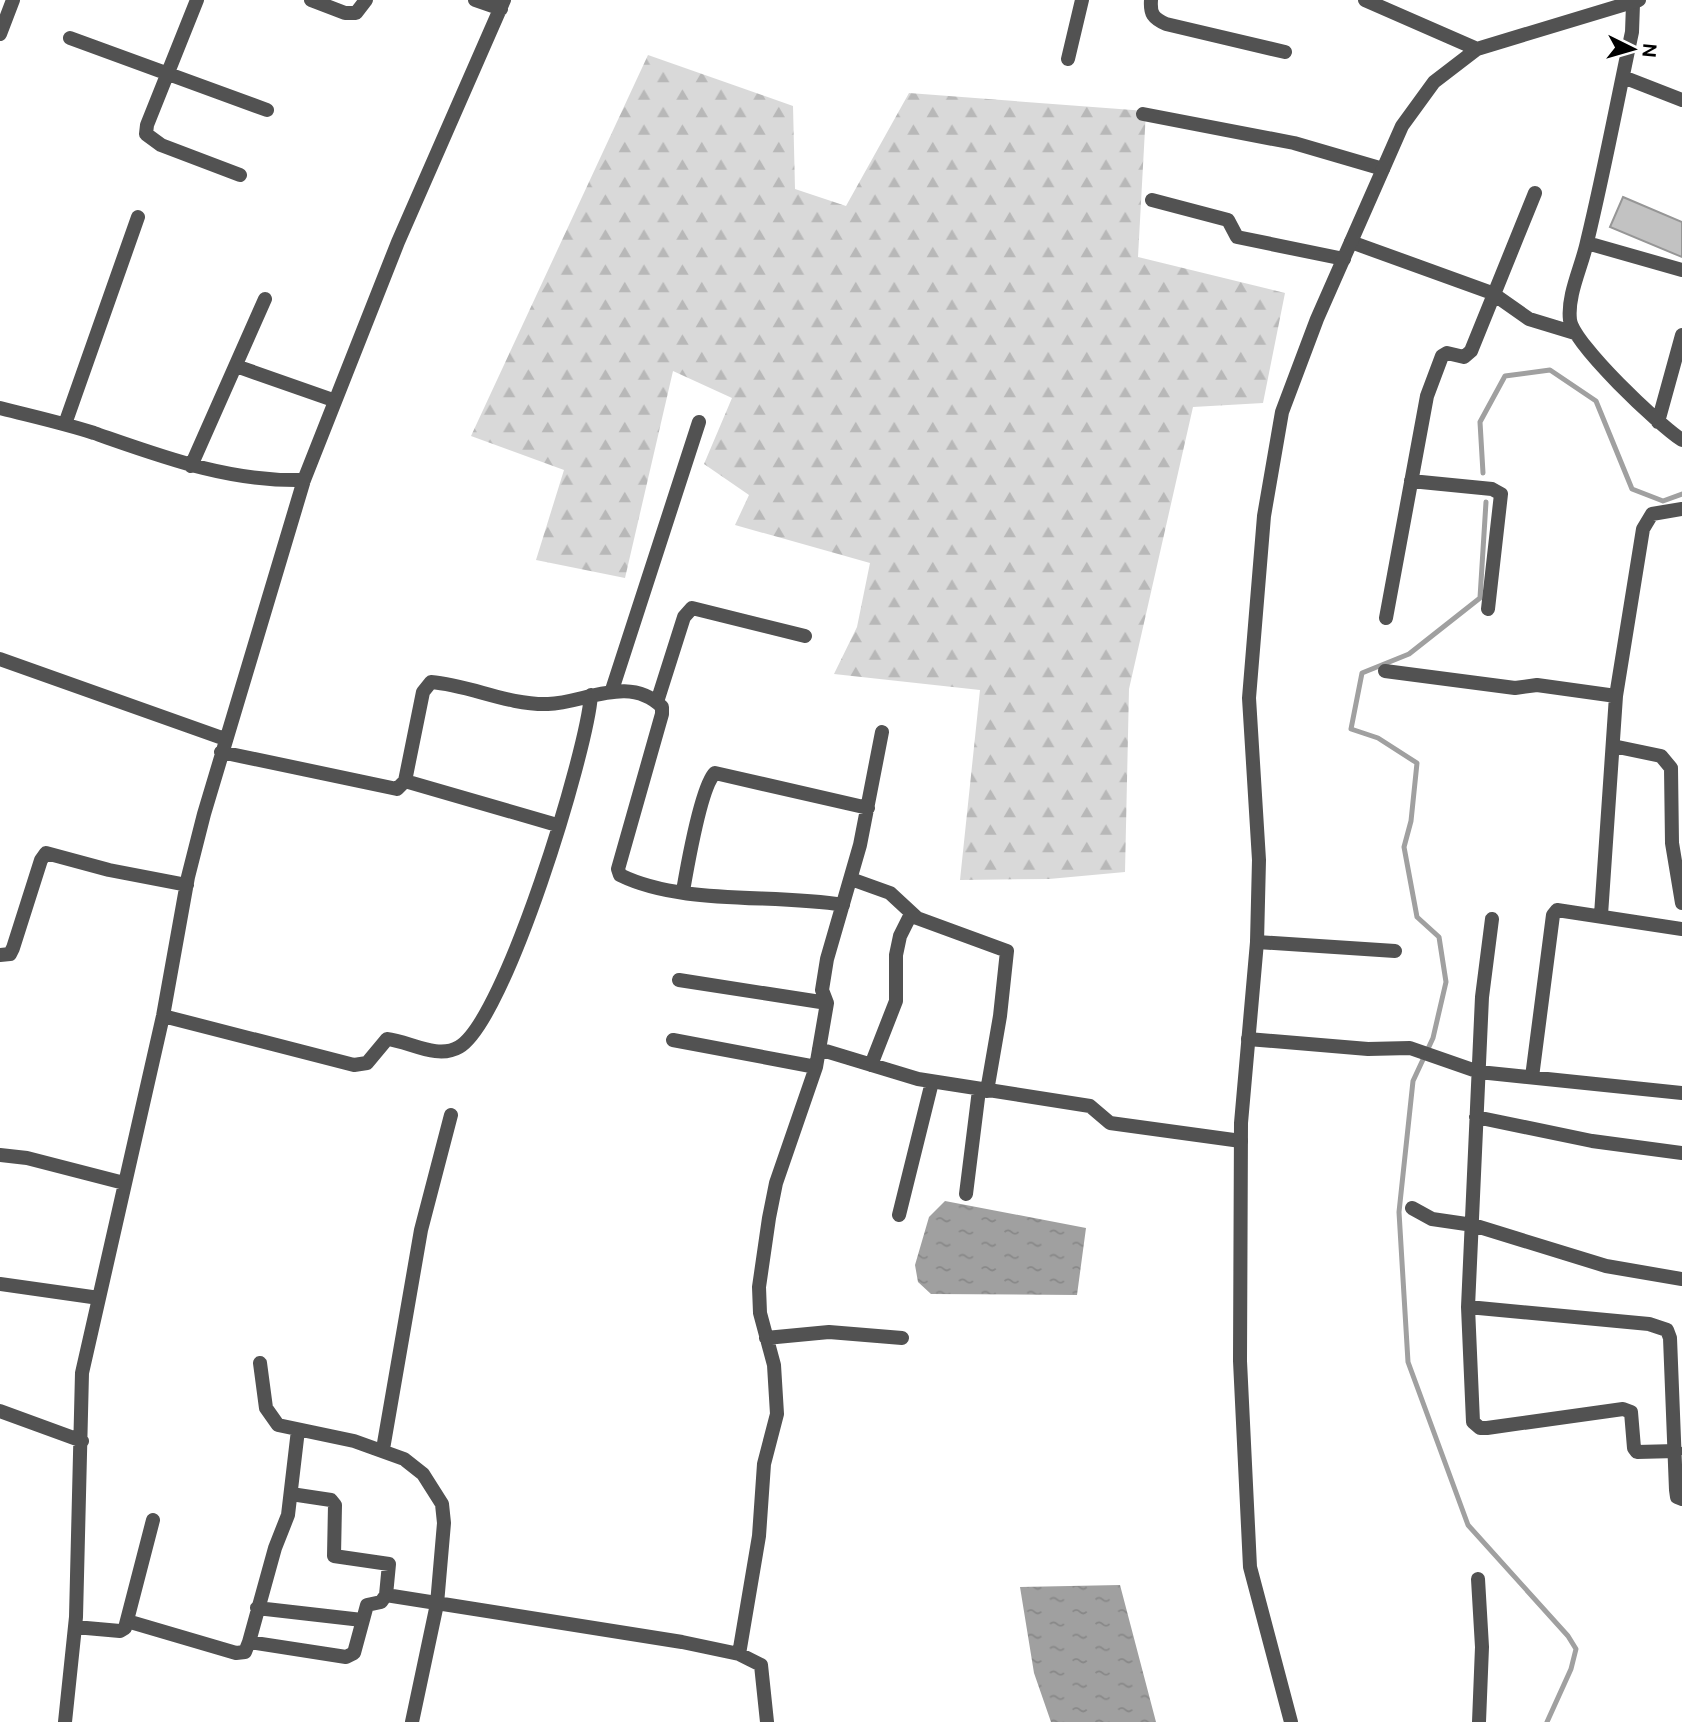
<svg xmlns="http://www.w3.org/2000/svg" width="1682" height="1722" font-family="'DM Sans',sans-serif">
<defs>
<pattern id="forest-firs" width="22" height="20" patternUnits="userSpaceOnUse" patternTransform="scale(1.75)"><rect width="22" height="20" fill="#d9d9d9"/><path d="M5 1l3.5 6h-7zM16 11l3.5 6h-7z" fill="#b8b8b8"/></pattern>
<pattern id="water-ripples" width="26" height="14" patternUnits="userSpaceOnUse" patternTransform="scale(1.75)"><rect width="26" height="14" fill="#a0a0a0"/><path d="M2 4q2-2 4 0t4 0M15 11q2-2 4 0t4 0" fill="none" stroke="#888"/></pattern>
</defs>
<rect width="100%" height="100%" fill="#fff"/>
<!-- forest -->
<path fill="url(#forest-firs)" d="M648 55 793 106 795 189 846 206 909 93 1146 111 1138 257 1285 293 1263 403 1193 407 1129 689 1125 872 1049 879 960 880 980 690 834 674 857 627 870 563 735 525 749 495 704 464 732 398 673 371 625 578 536 560 564 470 471 436Z"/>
<!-- water -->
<path fill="url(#water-ripples)" d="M945 1201 1086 1228 1077 1295 931 1294 918 1282 915 1265 929 1217Z
M1120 1585 1156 1722H1051L1034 1673 1020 1587Z"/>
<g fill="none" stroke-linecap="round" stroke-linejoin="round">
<!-- stream -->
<path stroke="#a0a0a0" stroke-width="5" d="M1483 473 1480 422 1505 376 1550 370 1596 401 1632 489 1663 501 1682 494
M1486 502 1480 598 1409 654 1362 673 1351 729 1378 738 1417 763 1411 821 1404 847 1417 917 1439 937 1446 982 1433 1038 1413 1081 1399 1212 1408 1362 1468 1525 1568 1636 1576 1649 1571 1669 1547 1722"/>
</g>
<!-- building -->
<path fill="#c2c2c2" stroke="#969696" stroke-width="2" d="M1623 197 1682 222V257L1610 227Z"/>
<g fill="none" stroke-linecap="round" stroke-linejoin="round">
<!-- minor -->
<path stroke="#525252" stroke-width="14" d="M197 0 147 125 146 134 161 145 240 175
M311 0 345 13H356L366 0
M475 0 501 9
M1151 0C1150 14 1153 18 1166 24L1285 52
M1633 4 1632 32C1617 102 1604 172 1587 242 1582 266 1567 295 1570 320 1574 345 1659 425 1682 440
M0 34 13 0
M70 38 267 110
M1068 59 1082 0
M1623 77 1682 100
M1143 114 1294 143 1383 169
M1152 200 1228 220 1237 237 1344 259
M1351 242 1492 293 1529 319 1575 333
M1587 243 1682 270
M236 366 333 400
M0 408C31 416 63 423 94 433 163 457 229 482 304 480
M1658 422 1682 335
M65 424 138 217
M191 466 265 299
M1411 481 1492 489 1501 494 1488 609
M1386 618 1427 396 1442 356 1447 353 1464 357 1471 351 1535 193
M0 659 225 739
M1385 671 1515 688 1537 685 1616 696
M612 690 699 422
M657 702 684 617 692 608 805 636
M1613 746 1661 756 1671 768 1672 843 1682 903
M221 752 397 789 405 781 423 692 431 682C470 685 507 705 548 704 585 703 629 674 662 707V714L618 869 620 875C683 906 774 893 843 905
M405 781 557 825
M851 879 890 893 917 918 1007 951 1000 1016 987 1091
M683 891C687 868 701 786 715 773L868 808
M1601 915 1616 696 1643 529 1652 514 1682 509
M1492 919 1482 997 1468 1307 1473 1422 1480 1428H1487L1623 1409 1631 1412 1634 1448 1637 1452 1676 1451
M1257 942 1395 951
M0 955 10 954 13 948 41 860 46 853 109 870 187 885
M679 980 827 1003
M163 1016 354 1065 367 1063 387 1039C409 1041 437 1060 459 1047 505 1021 587 752 591 695
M1248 1039 1368 1049 1410 1048 1479 1072 1682 1093
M673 1040 816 1067
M819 1049 918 1079 1090 1106 1110 1123 1241 1141
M871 1065 896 1001V955L900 936 911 914
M1532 1077 1553 915 1557 910 1682 929
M1476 1117 1592 1141 1682 1153
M0 1155 27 1158 124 1183
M966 1194 979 1090
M1412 1208 1432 1219 1473 1225 1606 1266 1682 1279
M899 1215 932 1082
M0 1284 99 1298
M1468 1307 1649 1324 1667 1330 1670 1338 1676 1490 1677 1497 1682 1499
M766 1338 829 1332 902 1338
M260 1363 266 1408 278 1425 354 1441 404 1459 423 1474 442 1504 444 1523 437 1604 412 1722
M0 1411 82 1441
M383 1449 421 1230 451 1115
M291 1494 331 1500 335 1505 334 1556 389 1564 386 1595 381 1602 367 1605 354 1653 346 1657 249 1642 275 1548 288 1515 298 1430
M1478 1579 1482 1647 1479 1722
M386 1595 682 1642 739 1654 761 1665 767 1722
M257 1608 362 1620
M127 1621 236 1653 245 1652 249 1642
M75 1627 120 1631 125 1628 153 1520
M739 1654 759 1536 764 1464 777 1414 774 1365 760 1313 759 1287 769 1218 776 1183 816 1067 827 1003 822 990 827 959 860 845 882 732
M65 1722 76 1617 82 1373 163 1016 188 877 204 814 304 480 398 242 504 0"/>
<!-- tertiary -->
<path stroke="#525252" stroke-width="14" d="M1365 0 1477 49
M1291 1722 1250 1567 1240 1361 1241 1123 1257 942 1259 860 1249 698 1264 516 1282 412 1317 319 1402 126 1434 82 1477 49 1639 0"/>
</g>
<!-- north arrow -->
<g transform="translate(1633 49) rotate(95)" stroke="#ffffff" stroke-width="5" paint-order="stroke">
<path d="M0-5L12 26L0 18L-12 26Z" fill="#000000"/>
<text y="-10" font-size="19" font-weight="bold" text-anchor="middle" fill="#000000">N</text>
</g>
</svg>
